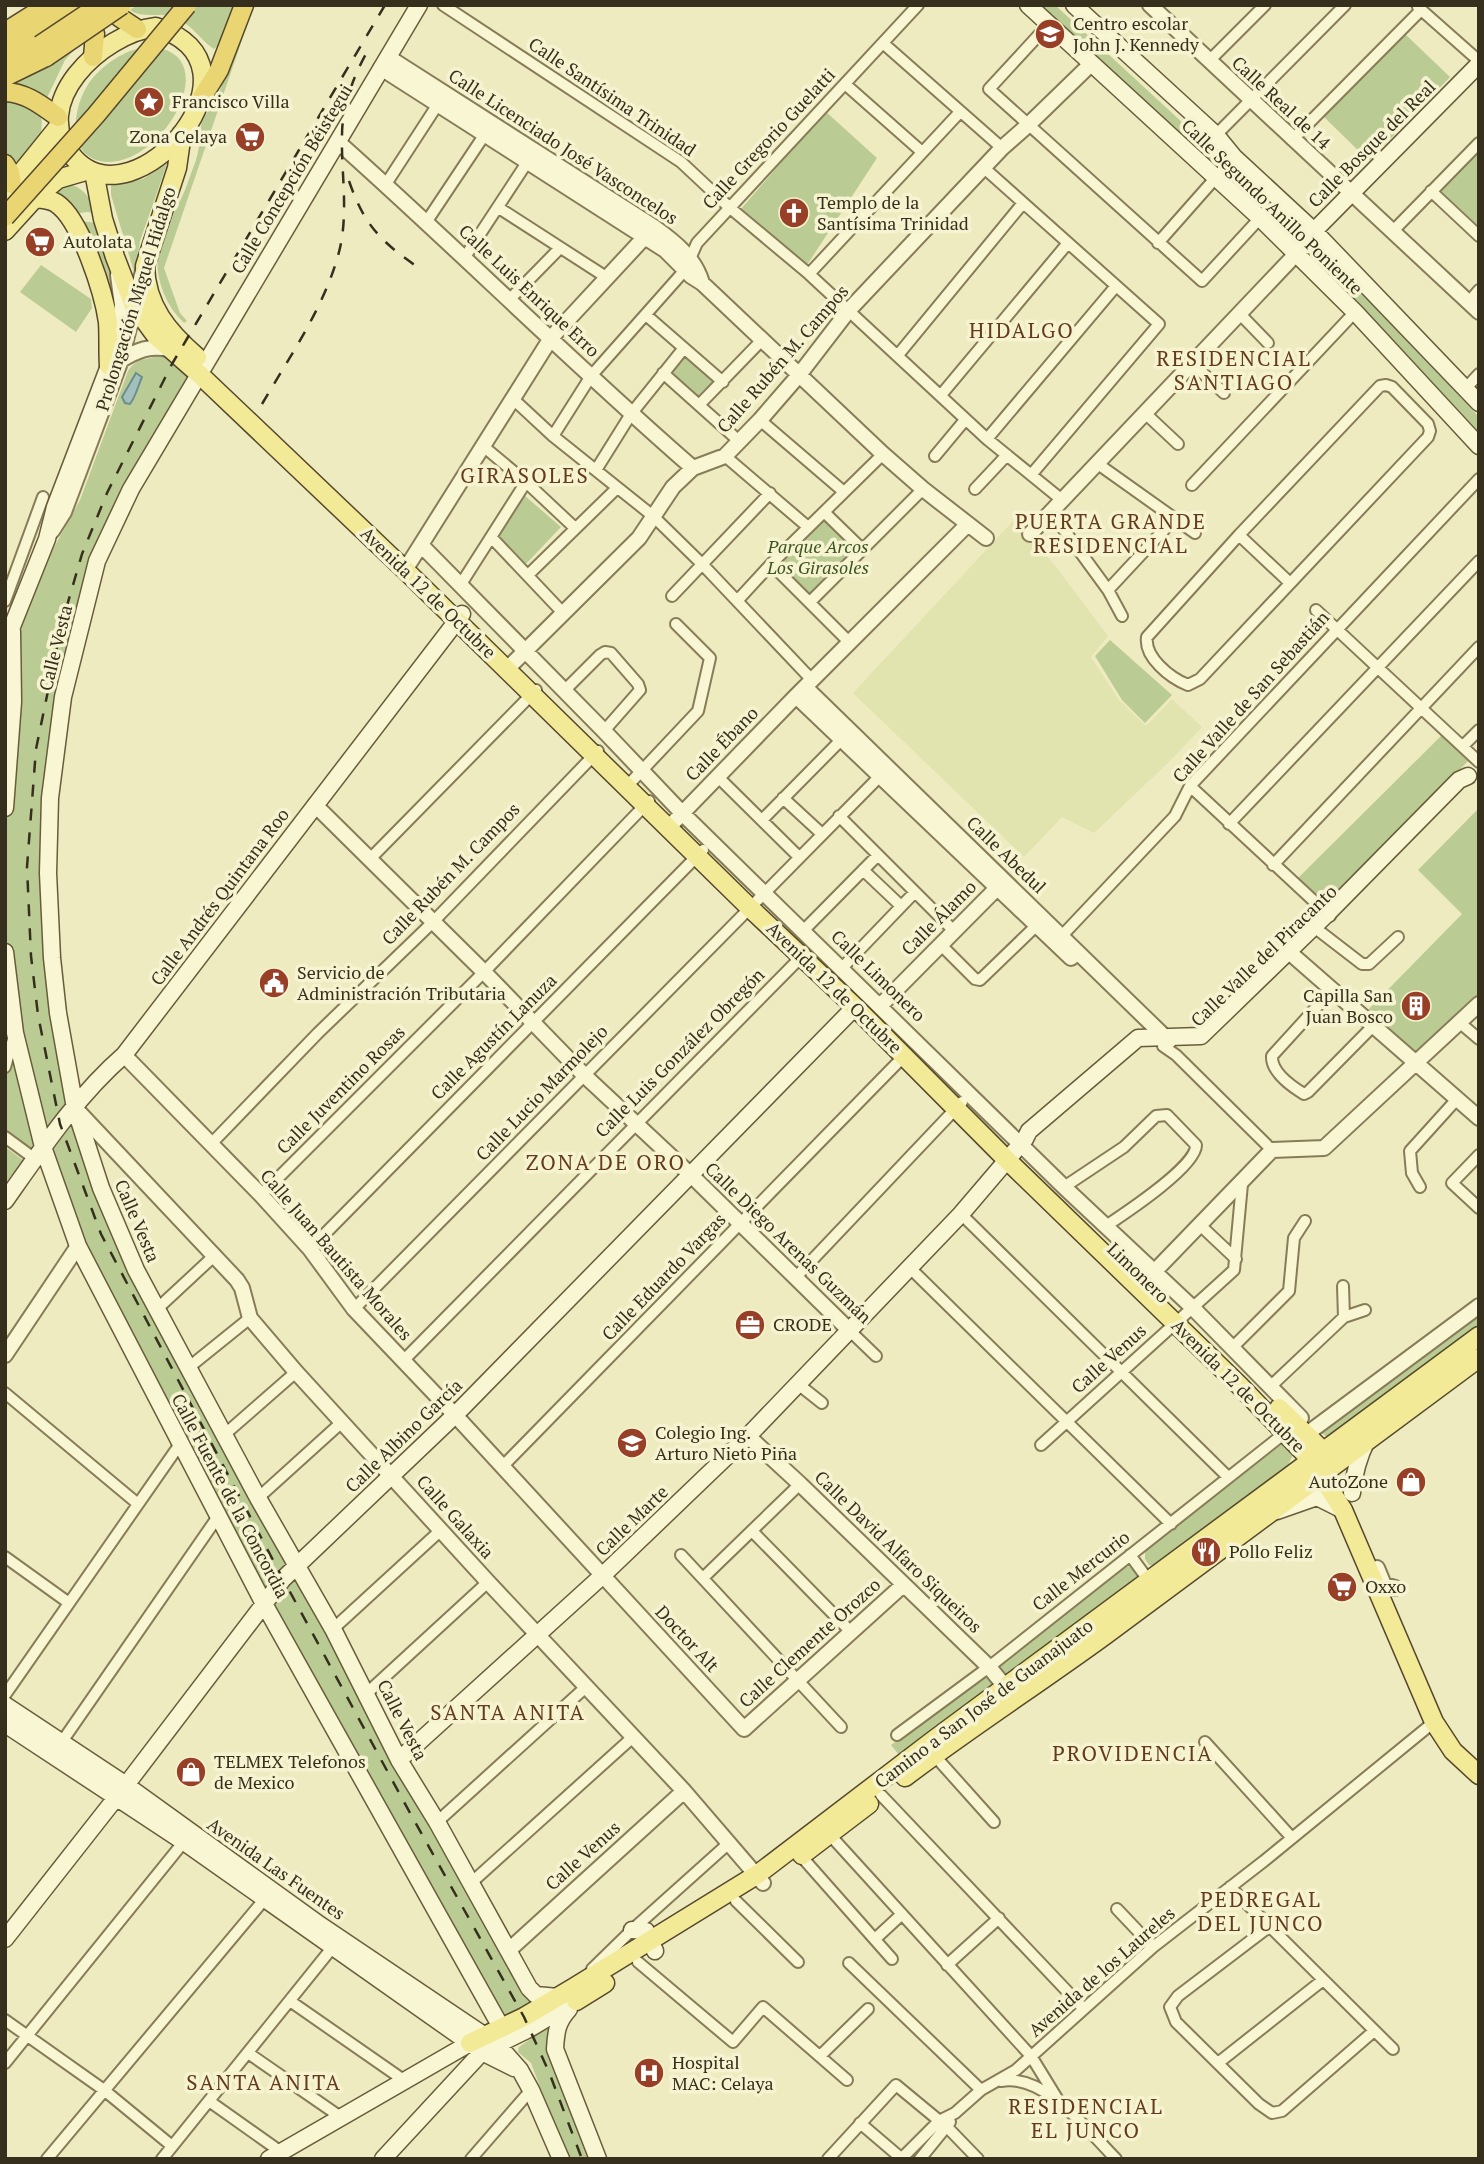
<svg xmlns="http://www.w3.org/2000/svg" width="1484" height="2164" font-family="'PT Serif',serif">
<rect width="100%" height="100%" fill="#eeebc0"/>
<!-- farmland -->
<path fill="#e1e4ae" d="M1014 520 1053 563 1108 636 1091 657 1119 700 1146 726 1172 699 1202 727 1171 760 1094 833 1062 817 1024 857 853 693Z"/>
<!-- green -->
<path fill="#bacc94" d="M137 5H235L220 44 214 49C200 40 192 24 174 17 159 12 142 19 130 10Z
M247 5H254L164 268 180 313 187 321 184 323C155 295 149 252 169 216 172 209 178 205 181 199 187 187 190 175 195 163 205 134 191 129 217 100Z
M1035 5H1055L1300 231 1302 235 1300 239 1295 240 1291 238Z
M1404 33 1450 77 1369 161 1324 117Z
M82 41 65 60 46 100 5 83Z
M146 47C228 47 167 163 108 162 66 161 71 109 89 83 102 65 124 50 146 47Z
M5 99 23 101 40 114 42 121 41 133 17 162 5 152Z
M825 111 877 158 807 265 741 209Z
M1479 150V227L1440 190Z
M167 164 140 241 135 275 111 195V185L143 179Z
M67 183C85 188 90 199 98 214L87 212 74 214 50 191Z
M79 221 97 223 113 270 116 318 99 254Z
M1313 245 1319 248 1479 417V437L1311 258 1307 252Z
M41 265 91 299 92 308 76 332 20 292Z
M683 352 720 383 699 402 665 372Z
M158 355H168L190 374 114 510 93 561 42 856 71 1101 52 1129 42 1132 7 952 5 855 15 638 48 558 80 500 128 371C138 356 144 362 158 355Z
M524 495 561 527 524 566 496 539Z
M825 516 860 550 809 600 776 565Z
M1110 640 1172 695 1145 723 1122 700 1095 656Z
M1443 734 1469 760 1325 910 1293 883Z
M1479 808V1000L1416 1060 1364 1014 1462 914 1418 870Z
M14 1050 39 1146 35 1152 5 1130V1082Z
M75 1119 132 1276 219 1441 290 1564 263 1592 81 1240 49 1154Z
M5 1147 23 1160 5 1184Z
M1479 1313V1327L1330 1439 1320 1432Z
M1287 1440 1294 1446 1293 1455 1286 1469 1155 1566 1149 1565 1145 1559V1551Z
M1132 1566 1138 1574 1136 1579 1009 1674 1004 1676 998 1671V1666L1002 1662 1126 1567Z
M295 1575 528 1993 532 2004 506 2020 271 1604Z
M987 1675 997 1679 993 1687 899 1755 891 1745Z
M552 2024 548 2034 547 2048 590 2159H567L531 2063 518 2052 519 2047Z"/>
<!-- water -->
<path fill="#a3c0be" stroke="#6a8e8d" stroke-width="2" d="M136 373 142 377C138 386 136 396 130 404L125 403 122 397Z"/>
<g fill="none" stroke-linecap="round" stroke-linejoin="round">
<!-- minor casing -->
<g stroke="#887c58" stroke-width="14">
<path id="minor" d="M443 5 681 162 729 207 809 274 987 439 1062 500
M1418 7 1479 61
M1048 25 989 89 1202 281 1260 218
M884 44 1002 148
M1209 61 1265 5
M845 84 922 152
M1216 135 1345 5
M1292 140 1421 10
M983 167 1159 324 1031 475
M386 184 438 104
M1431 191 1479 236
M499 208 606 277
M427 221 485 134
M1392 232 1479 143
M1158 243 1234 157
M465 257 528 161
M809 274 960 112
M510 299 560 248
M1468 303 1479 290
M1240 314 1268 343
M646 315 723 382
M898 355 1023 203
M1193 364 1224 393
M663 373 739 441
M1386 385 1392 387 1428 424 1430 431 1428 437 1200 679 1188 685C1170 678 1144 657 1147 637L1239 535 1380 386Z
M1465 389 1479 374
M941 395 1068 243
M512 398 553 436 653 516 703 565 812 680
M699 405 761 341
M1146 414 1178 444
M760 420 844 492
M553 436 591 376 685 270 697 243 918 5
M987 439 1116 286
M483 446 526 482 575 528
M725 456 808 527
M935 456 965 420
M1098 464 1195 533
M596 470 631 414 684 348
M1192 485 1355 312
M975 489 1007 455
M824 512 862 549
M1051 512 1108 590 1122 616
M1239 535 1290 583
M492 538 564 614
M771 564 850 643
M528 575 616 489
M461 584 526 482
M1108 590 1175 518
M672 596 770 493
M5 601 43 497
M737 601 771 564 883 454
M810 602 923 489
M1316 610 1479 762
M564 691 600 655 605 652 611 653 638 684 640 690 604 731
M1463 746 1479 730
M717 776 799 857
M632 781 698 711 710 658 676 624
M1190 786 1330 916
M783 798 822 834
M839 816 953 930
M762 820 841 740
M1229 824 1479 561
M370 859 536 690
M1273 865 1479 647
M863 870 901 906
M1314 927 1362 964H1369L1398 937
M804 930 878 855
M1057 941 1175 816 1190 786 1479 479
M940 944 975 979 980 980 1037 925
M841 969 915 892
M1333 989 1272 1056C1271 1072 1291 1086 1304 1094L1308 1092 1374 1025
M1459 1022 1479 1039
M1163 1046 1176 1055 1267 1145
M5 1067 14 1036
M5 1137 35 1159
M211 1144 318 1033 433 922 598 751
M1479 1155 1452 1183 1479 1208
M1064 1187 1124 1147 1156 1116 1167 1115 1196 1145C1197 1166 1124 1214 1106 1226
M1420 1187 1412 1173 1410 1151 1457 1099
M261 1195 484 972 649 801
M961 1214 1228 1477
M1201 1226 1236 1259
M310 1249 703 850
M910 1268 1171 1524
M796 1277 962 1102
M1343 1286 1344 1317
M157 1309 214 1256
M354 1309 885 771
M849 1330 876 1356
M1232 1348 1289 1291 1294 1238 1305 1221
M403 1361 805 953
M188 1368 250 1318
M798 1384 822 1403
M1271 1386 1344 1317 1365 1310
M5 1393 138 1504
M224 1435 296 1372
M1041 1445 1234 1270 1242 1184
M502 1467 906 1054
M258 1498 342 1422
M752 1531 851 1632
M681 1555 841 1727
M1130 1555 1149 1581
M5 1557 69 1603
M703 1578 800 1484
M333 1629 441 1530
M366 1694 488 1582
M5 1695 180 1444
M897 1735 989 1667 1286 1432
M1205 1742 1292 1838
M59 1746 219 1515
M934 1755 994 1822
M881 1795 1083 2008
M437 1822 587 1686
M830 1835 1031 2056 1058 2100
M801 1856 892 1959
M471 1883 633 1737
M1230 1887 1393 2049
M736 1901 798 1962
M1117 1909 1153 1947
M1270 1926 1178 1996 1170 2007 1176 2022 1259 2104 1272 2113 1282 2111 1374 2031
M875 1939 902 1914
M638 1962 733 2042 763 2007 847 2080
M849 1963 981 2090
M947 1965 999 1918
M592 1969 632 1930 729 1843
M290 2001 405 2081
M5 2020 104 2090 172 2146
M248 2053 342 2118
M820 2056 868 2009
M5 2063 186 1839
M1218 2063 1323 1980
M1001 2081C1045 2073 1088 2131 1116 2159
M209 2101 281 2152
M860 2123 901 2158
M47 2159 268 1895
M162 2159 336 1943
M471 2159 531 2090
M828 2159 896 2085 948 2128 978 2159
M901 2159 939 2121 955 2113 981 2090 1016 2070 1153 1947 1264 1861 1434 1722
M920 2159 950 2122"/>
</g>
<!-- tertiary casing -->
<g stroke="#887c58" stroke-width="18">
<path id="tertiary" d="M1150 5 1479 312
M388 57 654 227C675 242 695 258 702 283
M381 68 665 250 691 276 702 283 883 454 923 489 986 538
M338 142C458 249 572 363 693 468
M115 349 122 305 118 275
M121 360C138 350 150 345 169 349
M52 531 64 512 121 360 143 271
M1030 534 1296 254
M422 546 604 731 682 813 1064 1187 1193 1308 1301 1418
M405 570 551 338 654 227
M507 669 639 538 673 487 693 468 725 456 760 420 799 375 849 310 1002 148 1027 126 1091 64
M805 687 1169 1041
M796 696 1071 958
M315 805 484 972 584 1075 691 1175 849 1330
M668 828 796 696 967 525
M1289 952 1479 1118
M880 1006 997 888
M124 1055 261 1195 310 1249 354 1309 455 1415 744 1729 902 1586
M75 1108 237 1280 242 1288 250 1318 296 1372 488 1582 684 1791 763 1883
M1154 1272 1272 1150 1324 1148 1479 1004
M5 1355 78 1246
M748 1436 800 1484 989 1667 1012 1695
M1300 1439 1479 1306
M1377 1568 1384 1585 1395 1588
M509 1950 684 1791"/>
</g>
<!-- secondary casing -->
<g stroke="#695c3b" stroke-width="19">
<path id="secondary" d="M419 5 131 489 97 561 63 697 50 798 48 873 52 958 58 1013 75 1108 101 1188 136 1270 258 1498 333 1629 399 1760 437 1822 529 1988 536 1995 558 1997
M1028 5 1260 218 1355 312 1479 446
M1074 5 1216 135 1234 157 1314 231 1479 403
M1296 254 1314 231 1479 64
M5 644 47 539 55 507 109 366
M5 808 13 702 12 631
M5 952 15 1033 43 1147 78 1246 263 1602 501 2027
M5 1201C41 1150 77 1096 124 1055L462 614
M1352 1493C1354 1473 1358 1458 1367 1440
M1277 1511 1317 1497 1343 1510
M5 1705 126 1785 320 1925 497 2044 520 2070 531 2090 561 2159
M5 1724 184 1842 482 2052 514 2068
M399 1760 602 1576 748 1436 961 1214 1025 1139 1029 1131 1138 1038 1201 1036 1328 913 1459 780 1468 776
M632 1930 646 1931 655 1951
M5 1939 126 1785 283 1579 455 1415 855 1007
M569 2009C557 2022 556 2032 555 2049L598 2159
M269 2159 470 2043
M383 2159 482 2052 529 2029 576 2001"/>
</g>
<!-- primary casing -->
<g stroke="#55482c" stroke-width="21">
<path id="primary" d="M156 27C276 64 135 227 74 158 26 104 102 33 156 27Z
M182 133 177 168 145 266C146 306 168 332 197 357
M94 172 103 219 115 257 134 306 156 336 198 373 405 570 750 908 855 1007 1007 1160 1240 1386 1312 1461 1343 1510 1434 1722 1453 1751 1479 1775
M5 193 59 126
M35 198C43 199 50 199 56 203 81 219 104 294 108 322 109 337 108 352 109 366
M5 231 35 198 58 179 89 170
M1279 1408 1324 1452
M905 1777C970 1728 1038 1684 1104 1636 1230 1544 1353 1450 1479 1358
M802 1855 869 1804
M576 2001 605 1983
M470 2043 524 2017 573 1988 758 1874 935 1739 1479 1336"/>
</g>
<!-- trunk casing -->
<g stroke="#55482c" stroke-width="21">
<path id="trunk" d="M111 5 119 17 137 29
M86 15 95 34 93 57
M5 32 48 5
M5 45 77 5
M5 62 40 45
M5 77 46 57
M5 92C27 93 41 105 58 117
M201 99 219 70 244 5
M5 164 10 172 12 184"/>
</g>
<!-- minor -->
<use href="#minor" stroke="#f9f6d4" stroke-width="10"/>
<!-- tertiary -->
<use href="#tertiary" stroke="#f9f6d4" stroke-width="14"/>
<!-- secondary -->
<use href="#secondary" stroke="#f9f6d4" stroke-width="16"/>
<!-- primary -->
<use href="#primary" stroke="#f3ea97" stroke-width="18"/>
<!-- trunk -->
<use href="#trunk" stroke="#ead573" stroke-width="18"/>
<!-- rail -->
<path stroke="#372f1d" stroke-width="2.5" stroke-dasharray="12 12" stroke-linecap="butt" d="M385 5 172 364 107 493 82 554 62 623 36 749 27 867 31 956 38 1015 60 1124 101 1234 283 1579 410 1813 524 2017 549 2072 582 2159
M349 181C364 224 379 240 416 266
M262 404C290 356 325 306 339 252 349 213 341 174 342 135 342 108 353 77 366 54"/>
<!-- trunk-bridge casing -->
<g stroke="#55482c" stroke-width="21" stroke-linecap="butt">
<path id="trunk-bridge" d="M40 45 100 5
M46 57 122 5
M5 217 96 115 187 5"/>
</g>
<!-- trunk-bridge -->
<use href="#trunk-bridge" stroke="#ead573" stroke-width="18"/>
</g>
<!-- icons -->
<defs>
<g id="school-disc" transform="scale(1.575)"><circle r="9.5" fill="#973f27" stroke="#f6f3d0"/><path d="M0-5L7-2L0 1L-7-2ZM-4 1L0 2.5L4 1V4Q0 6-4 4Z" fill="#fff"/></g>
<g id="sight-disc" transform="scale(1.575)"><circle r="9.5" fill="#973f27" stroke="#f6f3d0"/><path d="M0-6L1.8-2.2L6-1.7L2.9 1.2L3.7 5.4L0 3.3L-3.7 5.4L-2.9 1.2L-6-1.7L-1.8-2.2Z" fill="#fff"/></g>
<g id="supermarket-disc" transform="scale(1.575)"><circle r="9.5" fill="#973f27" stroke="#f6f3d0"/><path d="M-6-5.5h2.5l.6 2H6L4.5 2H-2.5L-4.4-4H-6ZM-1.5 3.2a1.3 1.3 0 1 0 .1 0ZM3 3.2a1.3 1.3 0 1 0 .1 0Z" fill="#fff"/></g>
<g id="church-disc" transform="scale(1.575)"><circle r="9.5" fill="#973f27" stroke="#f6f3d0"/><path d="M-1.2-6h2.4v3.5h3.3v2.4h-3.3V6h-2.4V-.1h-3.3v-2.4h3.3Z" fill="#fff"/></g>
<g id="civic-disc" transform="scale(1.575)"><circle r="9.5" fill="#973f27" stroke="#f6f3d0"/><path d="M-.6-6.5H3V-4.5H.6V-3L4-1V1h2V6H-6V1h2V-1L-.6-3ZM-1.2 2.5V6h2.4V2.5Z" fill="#fff"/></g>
<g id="building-disc" transform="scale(1.575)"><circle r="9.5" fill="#973f27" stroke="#f6f3d0"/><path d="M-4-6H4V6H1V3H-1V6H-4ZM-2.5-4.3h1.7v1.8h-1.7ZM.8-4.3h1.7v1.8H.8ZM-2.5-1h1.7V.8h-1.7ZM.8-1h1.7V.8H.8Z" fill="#fff"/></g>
<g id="office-disc" transform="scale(1.575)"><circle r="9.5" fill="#973f27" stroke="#f6f3d0"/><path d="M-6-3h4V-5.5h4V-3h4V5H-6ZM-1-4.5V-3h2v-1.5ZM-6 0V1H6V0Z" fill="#fff"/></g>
<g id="shop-disc" transform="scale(1.575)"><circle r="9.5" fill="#973f27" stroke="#f6f3d0"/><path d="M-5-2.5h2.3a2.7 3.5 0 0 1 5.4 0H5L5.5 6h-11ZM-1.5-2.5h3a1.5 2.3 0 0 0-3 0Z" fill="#fff"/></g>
<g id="restaurant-disc" transform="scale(1.575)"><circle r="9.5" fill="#973f27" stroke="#f6f3d0"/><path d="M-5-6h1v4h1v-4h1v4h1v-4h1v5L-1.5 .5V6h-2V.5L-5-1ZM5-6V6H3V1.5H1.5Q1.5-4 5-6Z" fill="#fff"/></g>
<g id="hospital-disc" transform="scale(1.575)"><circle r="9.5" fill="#973f27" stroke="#f6f3d0"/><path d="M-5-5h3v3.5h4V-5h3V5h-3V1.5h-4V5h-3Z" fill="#fff"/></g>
</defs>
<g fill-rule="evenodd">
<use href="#school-disc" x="1050" y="34"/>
<use href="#sight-disc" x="149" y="102"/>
<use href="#supermarket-disc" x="250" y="137"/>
<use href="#church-disc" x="794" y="213"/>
<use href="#supermarket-disc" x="40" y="242"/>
<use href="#civic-disc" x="274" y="983"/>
<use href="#building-disc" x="1416" y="1006"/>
<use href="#office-disc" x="750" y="1325"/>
<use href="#school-disc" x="632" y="1443"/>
<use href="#shop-disc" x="1411" y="1482"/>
<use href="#restaurant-disc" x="1206" y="1552"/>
<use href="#supermarket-disc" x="1342" y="1587"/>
<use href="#shop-disc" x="191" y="1772"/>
<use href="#hospital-disc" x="649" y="2073"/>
</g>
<g text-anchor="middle" stroke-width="7" stroke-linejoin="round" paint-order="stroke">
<!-- poi labels -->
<g font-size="18" fill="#372f1d" stroke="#f6f3d0" text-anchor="start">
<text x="1073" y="30">Centro escolar<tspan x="1073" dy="21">John J. Kennedy</tspan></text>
<text x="172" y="108">Francisco Villa</text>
<text x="227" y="143" text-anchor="end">Zona Celaya</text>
<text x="817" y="209">Templo de la<tspan x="817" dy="21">Santísima Trinidad</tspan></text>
<text x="63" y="248">Autolata</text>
<text x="297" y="979">Servicio de<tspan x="297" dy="21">Administración Tributaria</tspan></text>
<text x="1393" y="1002" text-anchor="end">Capilla San<tspan x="1393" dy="21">Juan Bosco</tspan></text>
<text x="773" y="1331">CRODE</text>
<text x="655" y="1439">Colegio Ing.<tspan x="655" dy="21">Arturo Nieto Piña</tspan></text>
<text x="1388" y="1488" text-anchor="end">AutoZone</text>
<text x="1229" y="1558">Pollo Feliz</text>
<text x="1365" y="1593">Oxxo</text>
<text x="214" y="1768">TELMEX Telefonos<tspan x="214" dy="21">de Mexico</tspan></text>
<text x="672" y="2069">Hospital<tspan x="672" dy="21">MAC: Celaya</tspan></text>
</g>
<!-- street labels -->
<g font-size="18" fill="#372f1d" stroke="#f6f3d0">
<text transform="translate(612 97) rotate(34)" y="6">Calle Santísima Trinidad</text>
<text transform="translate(1281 103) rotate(43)" y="6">Calle Real de 14</text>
<text transform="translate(769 139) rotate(-47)" y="6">Calle Gregorio Guelatti</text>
<text transform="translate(1372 144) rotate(-45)" y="6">Calle Bosque del Real</text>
<text transform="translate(563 147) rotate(33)" y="6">Calle Licenciado José Vasconcelos</text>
<text transform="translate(292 179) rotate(-59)" y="6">Calle Concepción Béistegui</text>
<text transform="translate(1272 207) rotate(44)" y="6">Calle Segundo Anillo Poniente</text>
<text transform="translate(529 291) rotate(43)" y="6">Calle Luis Enrique Erro</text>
<text transform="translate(136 299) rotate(-73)" y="6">Prolongación Miguel Hidalgo</text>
<text transform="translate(783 359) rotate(-49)" y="6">Calle Rubén M. Campos</text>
<text transform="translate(428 593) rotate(44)" y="6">Avenida 12 de Octubre</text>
<text transform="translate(56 648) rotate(-76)" y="6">Calle Vesta</text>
<text transform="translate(1251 697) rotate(-48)" y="6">Calle Valle de San Sebastián</text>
<text transform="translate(722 744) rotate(-46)" y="6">Calle Ébano</text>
<text transform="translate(1006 855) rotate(44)" y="6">Calle Abedul</text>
<text transform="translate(451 874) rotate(-46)" y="6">Calle Rubén M. Campos</text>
<text transform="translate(220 897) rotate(-53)" y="6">Calle Andrés Quintana Roo</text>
<text transform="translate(939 918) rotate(-45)" y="6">Calle Álamo</text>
<text transform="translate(1264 956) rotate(-44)" y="6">Calle Valle del Piracanto</text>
<text transform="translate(878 976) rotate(44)" y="6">Calle Limonero</text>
<text transform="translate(834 988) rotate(44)" y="6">Avenida 12 de Octubre</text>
<text transform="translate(494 1037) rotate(-45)" y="6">Calle Agustín Lanuza</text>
<text transform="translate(680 1053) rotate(-45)" y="6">Calle Luis González Obregón</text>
<text transform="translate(341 1090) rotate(-45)" y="6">Calle Juventino Rosas</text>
<text transform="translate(542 1093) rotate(-46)" y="6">Calle Lucio Marmolejo</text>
<text transform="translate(137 1221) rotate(67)" y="6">Calle Vesta</text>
<text transform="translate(788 1243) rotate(44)" y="6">Calle Diego Arenas Guzmán</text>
<text transform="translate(336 1255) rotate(49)" y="6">Calle Juan Bautista Morales</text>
<text transform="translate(1138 1273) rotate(44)" y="6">Limonero</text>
<text transform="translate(664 1277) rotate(-46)" y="6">Calle Eduardo Vargas</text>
<text transform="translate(1109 1359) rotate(-42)" y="6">Calle Venus</text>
<text transform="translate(1238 1386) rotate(45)" y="6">Avenida 12 de Octubre</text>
<text transform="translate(404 1436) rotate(-44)" y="6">Calle Albino García</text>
<text transform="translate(230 1496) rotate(62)" y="6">Calle Fuente de la Concordia</text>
<text transform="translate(455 1517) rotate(48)" y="6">Calle Galaxia</text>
<text transform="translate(632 1521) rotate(-44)" y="6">Calle Marte</text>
<text transform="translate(898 1552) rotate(44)" y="6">Calle David Alfaro Siqueiros</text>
<text transform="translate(1081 1571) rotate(-38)" y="6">Calle Mercurio</text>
<text transform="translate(687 1639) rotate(47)" y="6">Doctor Alt</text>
<text transform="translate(810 1643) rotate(-42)" y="6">Calle Clemente Orozco</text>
<text transform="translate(984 1704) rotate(-37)" y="6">Camino a San José de Guanajuato</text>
<text transform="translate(402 1720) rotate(63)" y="6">Calle Vesta</text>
<text transform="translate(583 1856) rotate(-42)" y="6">Calle Venus</text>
<text transform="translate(276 1869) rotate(35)" y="6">Avenida Las Fuentes</text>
<text transform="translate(1102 1972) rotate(-41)" y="6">Avenida de los Laureles</text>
</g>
<!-- park labels -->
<g font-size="18" font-style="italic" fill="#3d5423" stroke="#f6f3d0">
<text x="818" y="553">Parque Arcos<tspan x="818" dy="21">Los Girasoles</tspan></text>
</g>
<!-- quarter labels -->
<g font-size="21" letter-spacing="2" fill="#643b1b" stroke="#f6f3d0">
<text x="1022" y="338">HIDALGO</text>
<text x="1234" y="366">RESIDENCIAL<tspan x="1234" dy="24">SANTIAGO</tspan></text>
<text x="525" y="483">GIRASOLES</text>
<text x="1111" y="529">PUERTA GRANDE<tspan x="1111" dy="24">RESIDENCIAL</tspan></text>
<text x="606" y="1170">ZONA DE ORO</text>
<text x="508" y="1720">SANTA ANITA</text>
<text x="1133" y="1761">PROVIDENCIA</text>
<text x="1261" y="1907">PEDREGAL<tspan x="1261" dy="24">DEL JUNCO</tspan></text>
<text x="264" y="2090">SANTA ANITA</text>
<text x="1086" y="2114">RESIDENCIAL<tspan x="1086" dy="24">EL JUNCO</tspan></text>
</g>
</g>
<!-- border -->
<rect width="1484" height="2164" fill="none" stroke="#372f1d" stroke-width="14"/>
</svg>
